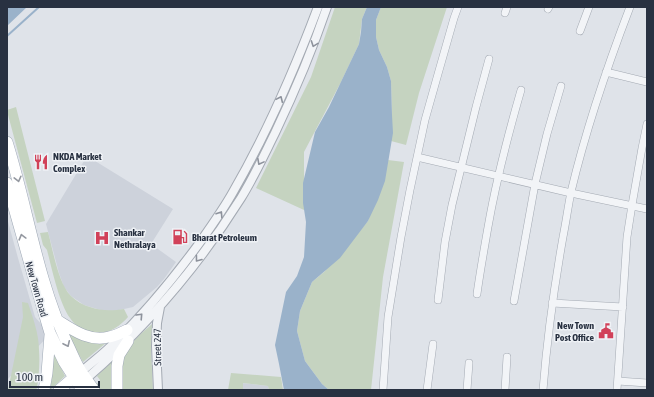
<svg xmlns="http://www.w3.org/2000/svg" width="654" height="397" font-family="'Asap Condensed',sans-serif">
<rect width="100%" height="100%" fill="#dfe3e9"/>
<!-- built -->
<path fill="#cdd2db" d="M87 156 173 209 151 244 176 262 164 279 157 287 133 307 124 309 114 311H104L84 305 71 296 64 287 59 273 46 224Z
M7 218 18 258 35 317 50 334 7 380Z
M242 383 268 386 269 390H243Z"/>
<!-- green -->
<path fill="#c5d3c0" d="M335 7H367L362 19 359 44 341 82 304 152V210L256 188 311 77Z
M381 7H447L419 93 406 145 391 141 392 115 391 81 387 67 379 50 376 37V20Z
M16 107 45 221 37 223 7 111V110Z
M388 160 404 162 383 277 371 390H329L322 384 305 361 297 331 300 311 312 282 324 272 368 221Z
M48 232C53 250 58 283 71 296 76 301 83 305 90 307 101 311 112 311 124 309L128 317C119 327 108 335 93 332 84 331 75 326 70 318 59 303 52 269 47 250L43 245 40 233Z
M22 302 28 303C33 318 39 334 39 350 40 362 39 375 37 388L36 390H8L23 317Z
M152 324 151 349 153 390H121L120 386C121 378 121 361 125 354 130 342 142 333 152 324Z
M66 331 105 342 106 343 83 362Z
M52 350 65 376 50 390H46Z
M111 362H113L112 390H100L96 385 100 380 97 376Z
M231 373 281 377 283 390H269L268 386 243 383V390H228Z"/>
<!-- water -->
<path fill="#9ab2ca" d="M7 7H27L7 26Z
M367 7H381L376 20V37L379 50 387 67 391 81 392 115 393 133 385 181 378 200 368 221 340 258 312 282 300 311 297 331 305 361 322 384 329 390H284L279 364 275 345 286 292 297 276 304 257 306 222 303 203V183L315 132 329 107 359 44 361 32 362 19Z"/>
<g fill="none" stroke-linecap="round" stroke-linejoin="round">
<!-- stream -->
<path stroke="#9ab2ca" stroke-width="2" d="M7 36 39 7"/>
<!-- minor casing -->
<g stroke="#a4aab3" stroke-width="8">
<path id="minor" d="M548 9 549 7
M505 13 507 7
M580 31 589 7
M606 72 647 82
M417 157 571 193 647 209
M477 294C480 272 484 250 488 227 496 181 508 135 521 90
M438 300 445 242 452 205 476 107 489 59
M514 301 535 184 547 134 561 86
M552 303 623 307
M618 381 647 383
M383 390 388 317 401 237 410 190 425 120 438 74 454 18 458 7
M427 390 433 344
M467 390 469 363
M505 390 507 357
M543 390C547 339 554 288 563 237 566 222 568 207 571 192 586 129 607 67 630 7
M617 390 627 237 632 205 642 148 647 124"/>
</g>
<!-- tertiary casing -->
<g stroke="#a4aab3" stroke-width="10">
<path id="tertiary" d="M81 372C92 362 105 353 115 342 146 312 173 279 198 245 210 228 223 210 233 192 267 133 294 71 318 7
M86 379C146 327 199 265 241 198 254 177 264 155 275 133 295 91 312 51 327 7
M158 390 156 346 157 323 160 307"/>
</g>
<!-- primary casing -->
<g stroke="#9ea8b5" stroke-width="12">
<path id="primary" d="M7 142C28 209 37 279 67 343 72 353 76 364 82 373 86 379 90 384 94 390
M7 183 37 289 50 333 64 362 82 390
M57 320C73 330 89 342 109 337 115 336 121 333 127 330
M44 390 47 373 50 335
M59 390 79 373
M117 390V366L119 355 128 341"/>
</g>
<!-- minor -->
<use href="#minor" stroke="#f2f4f7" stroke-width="7"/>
<!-- tertiary -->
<use href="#tertiary" stroke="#f2f4f7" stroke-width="8"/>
<!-- primary -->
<use href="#primary" stroke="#fff" stroke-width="11"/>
</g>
<!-- one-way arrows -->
<defs><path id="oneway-chevron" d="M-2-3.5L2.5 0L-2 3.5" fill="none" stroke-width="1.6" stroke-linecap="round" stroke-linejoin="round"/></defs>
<g stroke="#8d929c">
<use href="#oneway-chevron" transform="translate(314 44) rotate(110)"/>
<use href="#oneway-chevron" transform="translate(280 99) rotate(-66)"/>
<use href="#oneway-chevron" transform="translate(260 162) rotate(118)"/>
<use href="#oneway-chevron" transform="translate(220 214) rotate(-57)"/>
<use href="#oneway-chevron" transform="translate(198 259) rotate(127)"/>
<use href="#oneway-chevron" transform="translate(140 316) rotate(-47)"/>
</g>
<g stroke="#9498a0">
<use href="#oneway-chevron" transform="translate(18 179) rotate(76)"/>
<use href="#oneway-chevron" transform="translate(22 237) rotate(-105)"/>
<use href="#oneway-chevron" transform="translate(67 344) rotate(65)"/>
</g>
<!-- icons -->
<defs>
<g id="restaurant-bare" transform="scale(1.2)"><path d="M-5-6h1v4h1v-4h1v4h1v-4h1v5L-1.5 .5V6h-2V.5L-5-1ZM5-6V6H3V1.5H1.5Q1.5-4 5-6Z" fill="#d14159" stroke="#eff2f6" stroke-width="2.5" paint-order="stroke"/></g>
<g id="fuel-bare" transform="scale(1.2)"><path d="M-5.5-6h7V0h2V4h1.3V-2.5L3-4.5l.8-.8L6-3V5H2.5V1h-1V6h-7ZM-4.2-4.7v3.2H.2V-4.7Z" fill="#d14159" stroke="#eff2f6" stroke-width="2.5" paint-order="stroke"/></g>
<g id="hospital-bare" transform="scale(1.2)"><path d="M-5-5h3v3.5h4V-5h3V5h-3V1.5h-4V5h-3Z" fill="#d14159" stroke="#eff2f6" stroke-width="2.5" paint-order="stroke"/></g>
<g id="civic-bare" transform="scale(1.2)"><path d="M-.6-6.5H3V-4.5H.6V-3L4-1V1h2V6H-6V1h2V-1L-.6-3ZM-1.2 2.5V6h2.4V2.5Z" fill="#d14159" stroke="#eff2f6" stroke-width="2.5" paint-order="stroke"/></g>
</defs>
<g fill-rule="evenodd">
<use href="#restaurant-bare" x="41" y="162"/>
<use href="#fuel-bare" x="180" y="237"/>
<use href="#hospital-bare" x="102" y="238"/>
<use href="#civic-bare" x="606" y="331"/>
</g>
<g text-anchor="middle" stroke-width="3" stroke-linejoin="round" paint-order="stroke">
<!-- poi labels -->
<g font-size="10" font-weight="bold" fill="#283141" stroke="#eff2f6" text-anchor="start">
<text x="53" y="160">NKDA Market<tspan x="53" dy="12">Complex</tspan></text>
<text x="114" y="236">Shankar<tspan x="114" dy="12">Nethralaya</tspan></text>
<text x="192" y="241">Bharat Petroleum</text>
<text x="594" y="329" text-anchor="end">New Town<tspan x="594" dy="12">Post Office</tspan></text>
</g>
<!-- street labels -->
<g font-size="10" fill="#283141" stroke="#eff2f6">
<text transform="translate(37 289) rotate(74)" y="4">New Town Road</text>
<text transform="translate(157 347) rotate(-91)" y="4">Street 247</text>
</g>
</g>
<!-- border -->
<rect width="654" height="397" fill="none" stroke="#283141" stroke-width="16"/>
<!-- scale -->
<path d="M10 381v6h89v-6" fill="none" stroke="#283141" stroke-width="2"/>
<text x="16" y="381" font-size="12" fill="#283141" stroke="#eff2f6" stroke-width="3" paint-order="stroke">100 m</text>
</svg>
